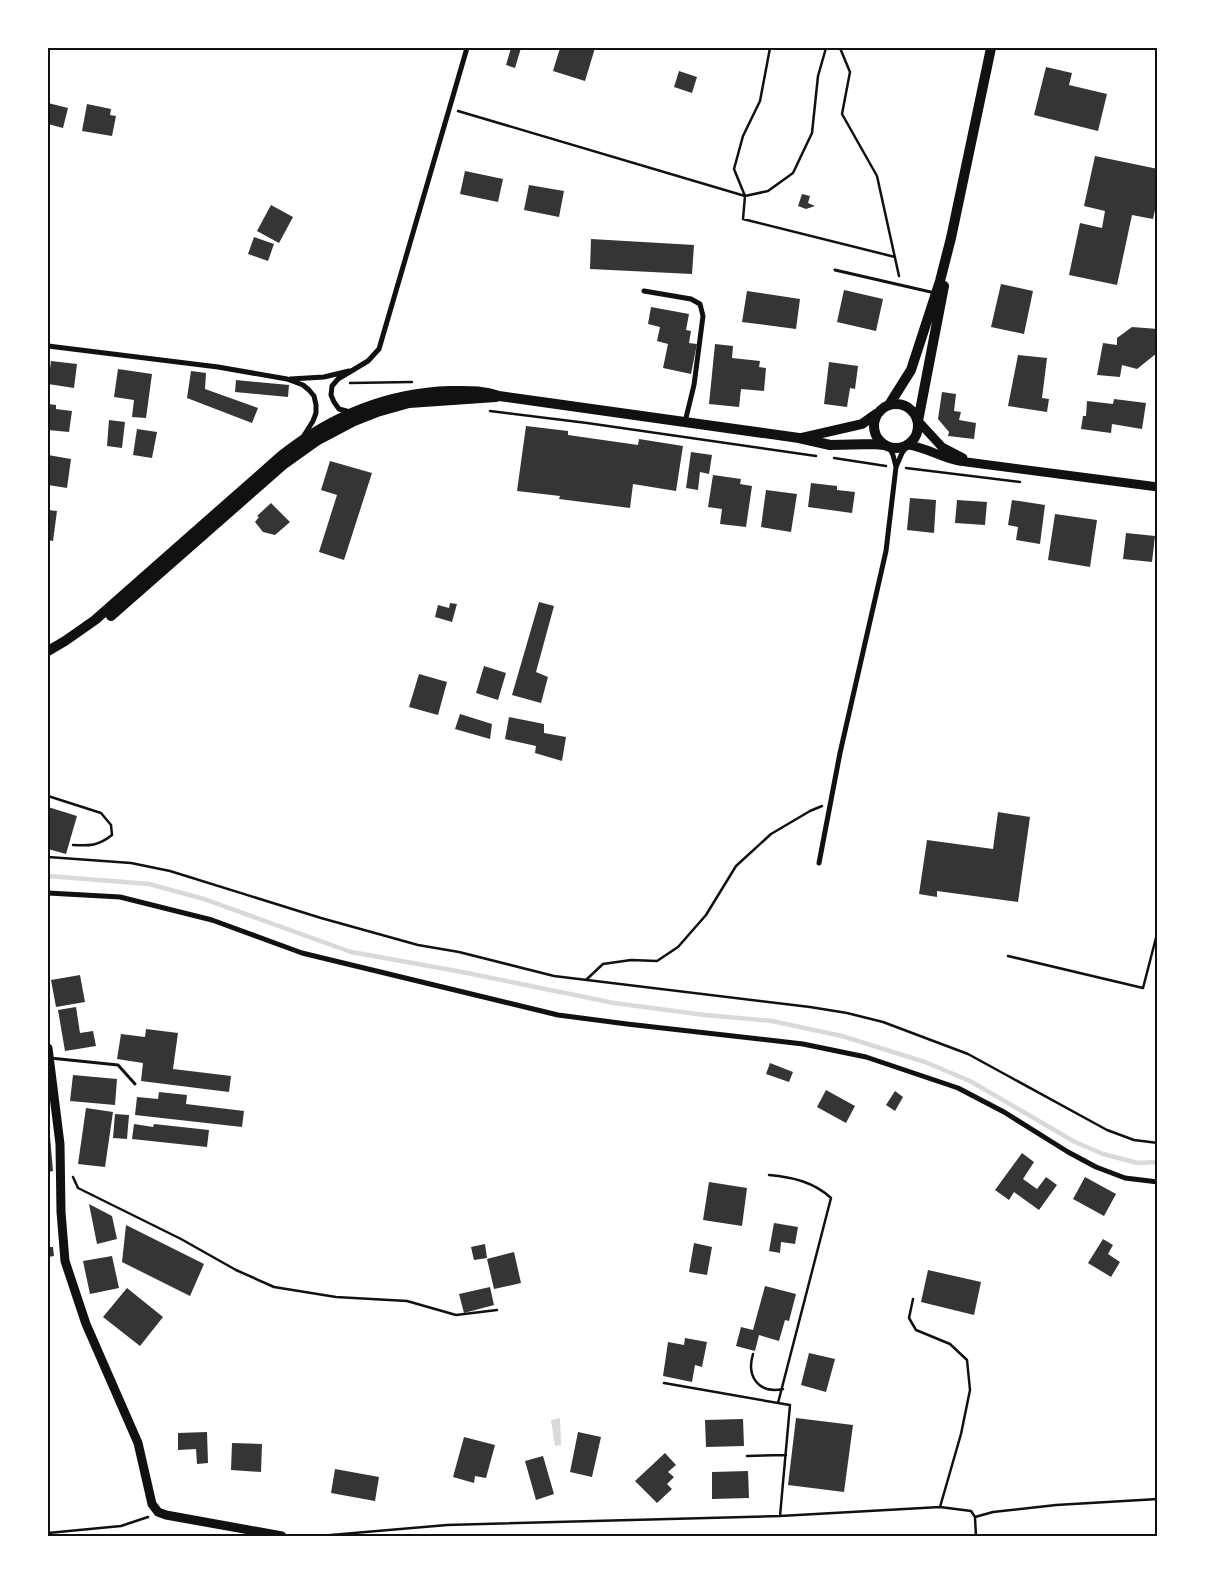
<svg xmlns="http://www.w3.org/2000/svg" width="1205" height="1584" font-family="'Varela Round',sans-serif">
<rect width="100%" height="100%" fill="#fff"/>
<!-- water -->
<path fill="#d9d9d9" d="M560 1418 561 1445 555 1446 551 1420Z"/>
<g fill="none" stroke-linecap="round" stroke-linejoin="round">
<!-- stream -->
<path stroke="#d9d9d9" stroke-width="4.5" d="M48 876 149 884 204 899 351 952 457 971 614 1003 705 1015 772 1021 842 1036 925 1062 970 1081 1075 1142 1103 1154 1138 1163 1158 1162"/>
</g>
<!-- building -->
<path fill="#353535" d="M511 48H521L515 68 506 65Z
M560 48H595L585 81 553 71Z
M1046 67 1072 73 1069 85 1107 94 1098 131 1034 115Z
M679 71 697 77 692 93 674 87Z
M48 103 68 108 63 128 48 124Z
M87 104 111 109 110 115 116 116 112 136 82 131Z
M1095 156 1158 169V196L1153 219 1132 215 1117 285 1069 275 1080 223 1102 228 1105 211 1084 206Z
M465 171 503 179 498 202 460 194Z
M529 185 564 191 559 217 524 210Z
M802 194 810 196 808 203 815 206 806 209 798 206Z
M271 205 293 217 279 243 257 231Z
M254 237 274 244 268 261 248 254Z
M591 239 694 245 692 274 590 269Z
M1001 284 1033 291 1024 334 991 327Z
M844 290 883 299 876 331 837 322Z
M747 291 800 299 796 329 742 322Z
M651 307 689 314 686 330 691 331 689 343 697 344 691 374 663 368 668 344 657 341 660 327 648 324Z
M1132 327 1158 329 1157 353 1137 369 1122 365 1120 377 1097 375 1103 343 1117 345V338Z
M715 344 733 346 732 358 760 361 759 367 766 368 764 391 741 389 739 407 709 404Z
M1018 355 1047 358 1042 398 1049 399 1047 412 1008 406Z
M51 361 77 364 74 388 48 384Z
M829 362 858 366 855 389 850 388 847 407 824 404Z
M118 369 152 374 146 418 132 417 134 400 114 397Z
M191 371 206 373 205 389 258 408 252 423 187 398Z
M236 380 289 385 288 397 235 392Z
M942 392 956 394 954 411 961 412 959 420 976 423 974 439 948 436 949 432 938 419Z
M1114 399 1146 403 1142 429 1112 424 1111 433 1081 429 1083 416H1086L1087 401 1113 404Z
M48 404 56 405V409L72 411 69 432 48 430Z
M109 420 125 422 122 448 107 446Z
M526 426 568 431V435L638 445 639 439 683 446 676 491 633 484 630 508 559 499 560 496 517 491Z
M137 429 157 432 152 458 133 455Z
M691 452 712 455 709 474 700 472 698 490 686 488Z
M48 455 71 459 67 488 48 485Z
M330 461 372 473 344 560 319 552 337 495 321 490Z
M713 475 741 479 740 484 752 486 746 527 720 524 722 509 708 507Z
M811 483 837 486V490L855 492 852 513 808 507Z
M766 490 797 494 791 532 761 527Z
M910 498 936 500 934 533 907 530Z
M957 500 987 502 985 525 955 523Z
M1012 500 1045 505 1040 544 1016 540 1018 527 1008 525Z
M271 503 290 522 275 535 263 532 255 522 259 517 257 516Z
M48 510 57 511 53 541 48 540Z
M1055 514 1097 520 1090 567 1048 560Z
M1126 533 1155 536 1152 562 1123 559Z
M539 602 554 606 536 672 548 677 541 703 512 695Z
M450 603 457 604 452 622 435 617 438 605 449 608Z
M484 666 506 673 498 700 476 693Z
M419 674 447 682 438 715 409 707Z
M460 714 492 724 490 739 455 729Z
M509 717 544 724V733L566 737 562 761 535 753 536 746 505 739Z
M48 807 77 816 66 854 48 849Z
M998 812 1030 817 1018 902 937 891V897L919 894 927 840 993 849Z
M80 975 85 1002 56 1007 51 980Z
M76 1007 80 1033 93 1031 96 1046 65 1051 58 1010Z
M146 1029 178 1033 173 1069 231 1076 229 1092 141 1081 143 1063 117 1059 121 1034 145 1037Z
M770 1063 793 1072 789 1082 766 1074Z
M73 1075 117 1079 115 1105 70 1101Z
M826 1090 855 1106 846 1123 817 1107Z
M895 1091 903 1097 895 1111 886 1105Z
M159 1092 187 1095 186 1104 244 1111 242 1127 135 1115 137 1097 158 1099Z
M86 1108 113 1112 105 1167 78 1164Z
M115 1114 129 1115 127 1139 113 1138Z
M134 1124 153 1127 154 1124 209 1130 207 1147 132 1139Z
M48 1125H49L53 1171 48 1172Z
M1022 1153 1034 1162 1023 1179 1037 1189 1046 1177 1057 1185 1039 1210 1014 1192 1009 1200 995 1190Z
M1085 1177 1116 1194 1104 1216 1073 1199Z
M709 1182 747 1188 742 1226 703 1220Z
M89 1204 112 1216 117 1239 97 1244Z
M774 1223 798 1227 795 1244 781 1242 780 1253 769 1251Z
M126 1225 204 1264 190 1296 122 1262Z
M1103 1239 1113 1245 1108 1254 1120 1262 1111 1277 1088 1263Z
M694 1243 712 1247 707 1275 689 1272Z
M485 1244 487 1258 474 1260 471 1247Z
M48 1247H53L54 1256 48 1257Z
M514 1252 521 1283 494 1289 487 1259Z
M112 1256 119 1288 90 1294 83 1261Z
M928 1270 981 1282 974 1315 921 1302Z
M765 1286 796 1294 789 1321 785 1320 779 1341 759 1335 755 1351 736 1346 741 1327 753 1330Z
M490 1287 494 1305 464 1313 459 1294Z
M127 1288 163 1317 140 1346 103 1317Z
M685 1338 707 1342 702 1367 695 1365 692 1382 663 1376 668 1342 684 1345Z
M809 1353 835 1359 826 1392 801 1385Z
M796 1418 853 1425 844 1492 788 1485Z
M743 1419 744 1446 706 1447 705 1420Z
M207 1432 208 1463 197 1464 196 1449 178 1450V1433Z
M578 1432 601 1437 592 1477 570 1472Z
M464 1437 495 1445 486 1478 475 1476 474 1483 453 1477Z
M232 1443 262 1444 261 1472 231 1470Z
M665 1453 676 1465 668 1472 674 1477 667 1484 672 1489 657 1503 635 1481Z
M543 1456 554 1494 536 1500 525 1461Z
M335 1469 379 1477 375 1501 331 1493Z
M748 1471 749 1498 712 1499V1472Z"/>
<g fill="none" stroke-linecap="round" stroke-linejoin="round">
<!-- path -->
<path stroke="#111" stroke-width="2.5" d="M770 48 760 101 743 136 734 169 745 196 768 191 793 173 812 133 818 76 826 48
M840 48 850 72 842 114 877 176 899 276
M458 111 745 196 743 219 895 257
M350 383 412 382
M490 411 587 423 816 456
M834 458 886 466
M906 468 1020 482
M48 796 101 813 111 825 112 835C98 846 90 846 73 845
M48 857 131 863 170 871 321 918 418 945 459 952 554 976 810 1007 847 1013 883 1022 968 1054 1107 1130 1134 1140 1158 1143
M1008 956 1143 988 1158 930
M587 979 603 964 631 960 657 961 678 947 706 915 736 866 771 834 810 811 822 806
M769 1175C792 1177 814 1182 831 1198L778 1403 790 1405 780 1516
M73 1177 78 1188 181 1239 236 1270 274 1287 336 1297 407 1301 456 1315 497 1310
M913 1299 909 1318 916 1330 950 1344 967 1360 970 1390 961 1434 940 1507
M753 1354C746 1377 759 1394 783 1389
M664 1383 778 1403
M747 1456 786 1455
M975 1518 976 1536
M48 1533 121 1526 148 1517
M319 1536 447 1525 780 1516 940 1507 971 1511 975 1517 993 1512 1056 1505 1158 1499"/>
<!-- service -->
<path stroke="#111" stroke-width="3" d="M835 270 935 293
M50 1058 118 1065 135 1084"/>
<!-- minor -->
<path stroke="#111" stroke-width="5" d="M644 291 691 299 700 304 703 316 694 385 685 422
M48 346 218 367 287 379 303 385 309 390 314 396 316 405V413L313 421 303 437
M290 379 324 377 349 371
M350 412 339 409 334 402 331 395 332 386 338 379 368 361 379 349 467 48
M889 447 893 455 896 467
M819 863 840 753 886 551 896 467 902 453 908 445
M48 893 120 897 212 920 302 953 558 1015 627 1024 803 1044 866 1057 958 1088 1004 1112 1068 1152 1096 1167 1125 1178 1158 1182"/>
<!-- tertiary -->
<path stroke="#111" stroke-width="9" d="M918 421 942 447 963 458
M908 445C926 447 941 458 959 461L1158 487
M48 1048 60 1144 61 1212 65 1261 86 1324 138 1443 152 1504 158 1512 166 1515 282 1536"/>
<!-- secondary -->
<path stroke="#111" stroke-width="10" d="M874 426a22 22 0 1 1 44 0a22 22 0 1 1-44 0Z
M889 405 911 370 940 281 951 238 991 48
M918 421 944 286
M801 438 862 424 876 414
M111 616 283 465 318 440 354 421 377 412 409 403 496 397
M48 651 65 641 95 620 281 456C330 417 387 393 450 391 468 391 482 390 499 396L799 438 830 445 874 444 884 445"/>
</g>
<!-- border -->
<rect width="1205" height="1584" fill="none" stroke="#ffffff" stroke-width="98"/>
<rect x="49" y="49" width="1107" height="1486" fill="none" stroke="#111" stroke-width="2"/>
</svg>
